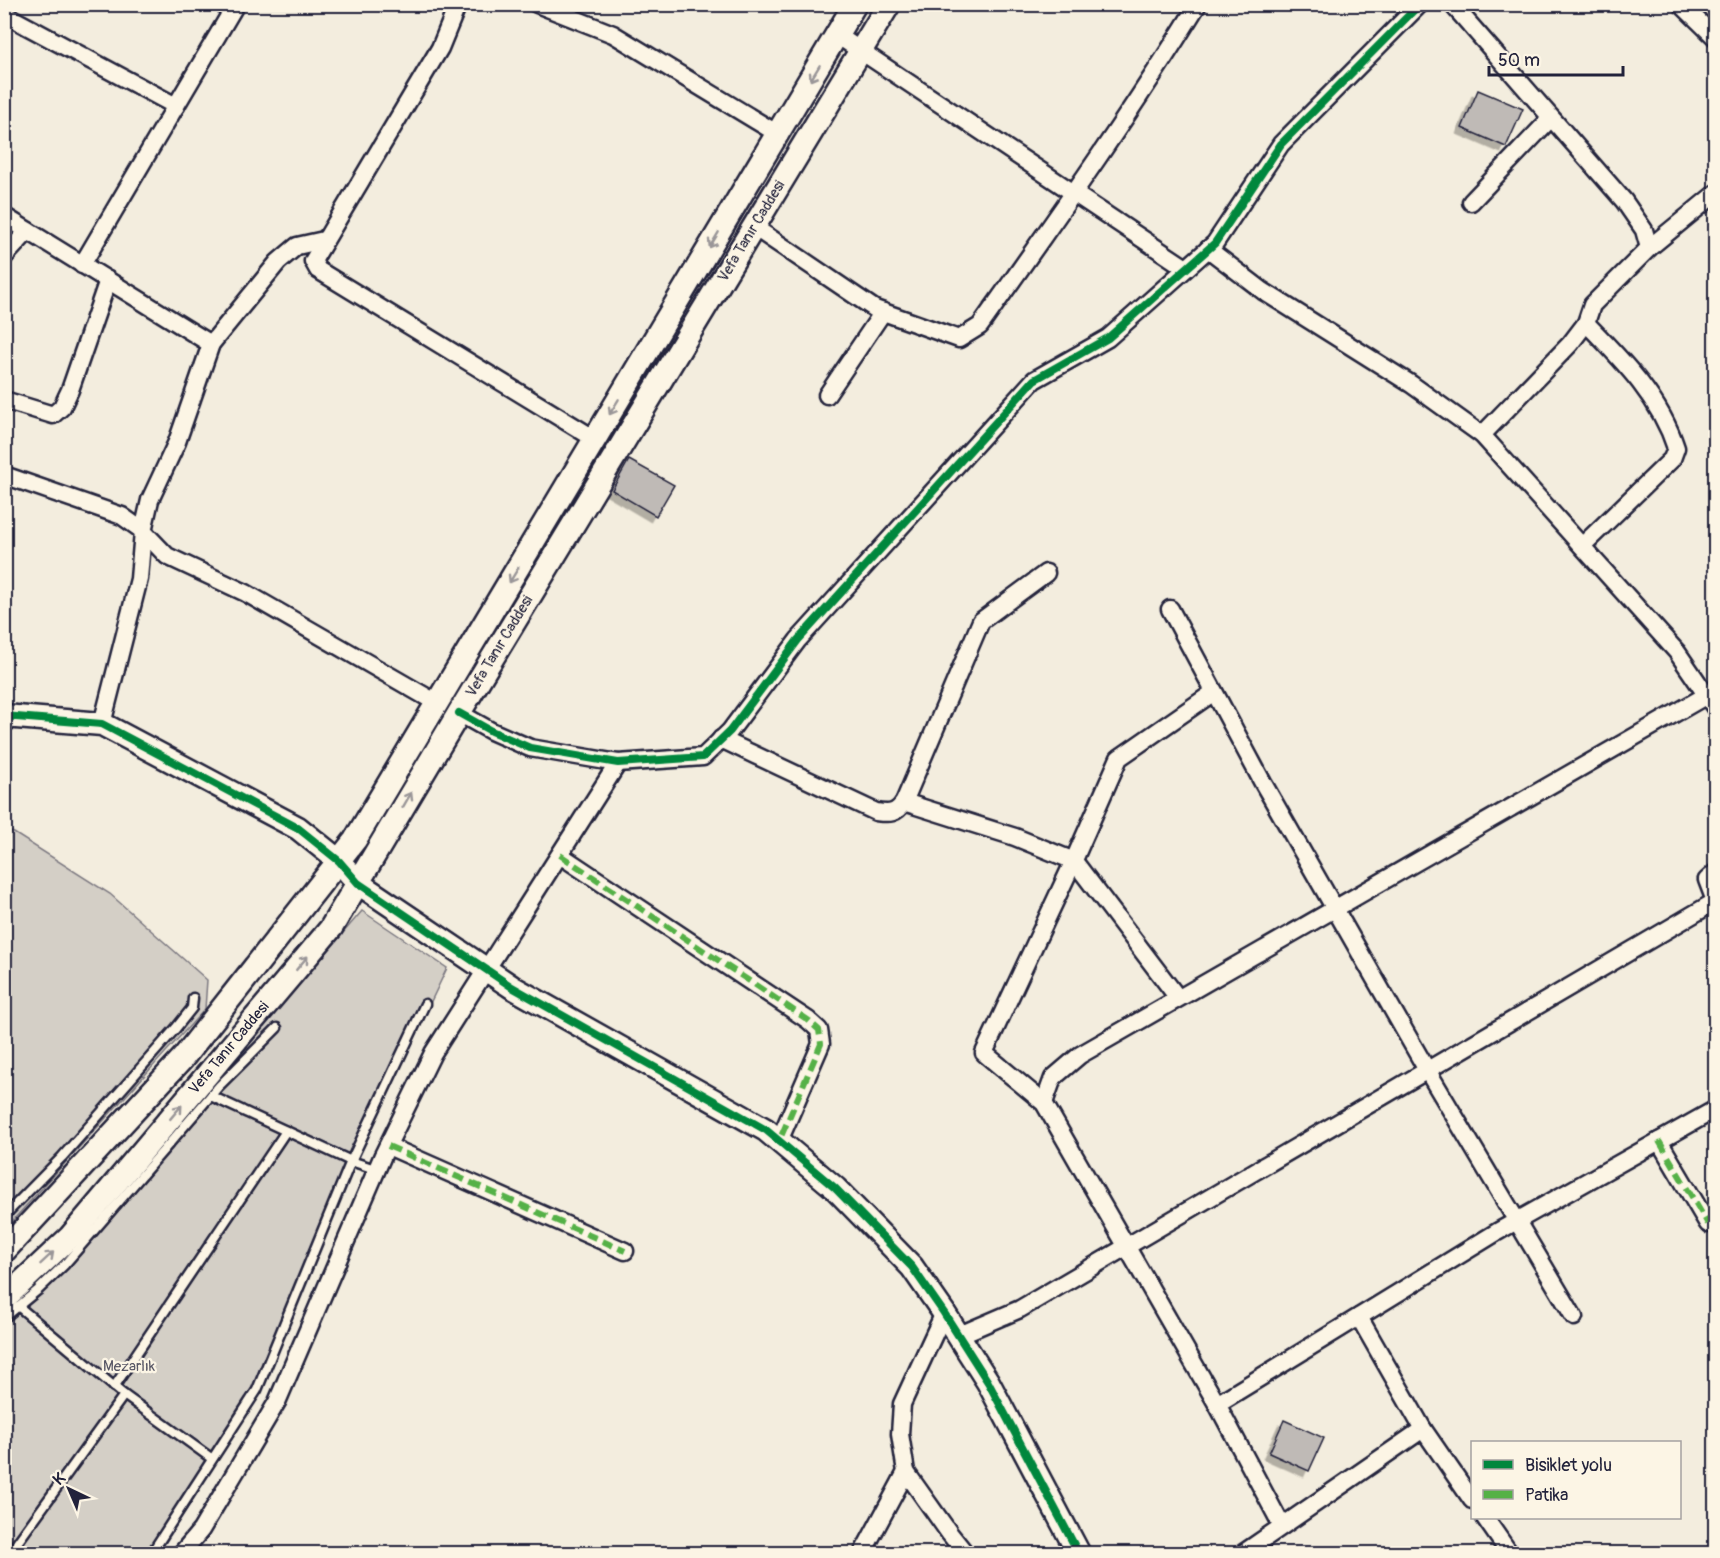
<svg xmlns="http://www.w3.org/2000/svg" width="1720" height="1558" viewBox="0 0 1720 1558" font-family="Pangolin,sans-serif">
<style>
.green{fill:#d4cfc6;stroke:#7b7880;stroke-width:1.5}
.building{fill:#bfbab6;stroke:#22223b;stroke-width:1.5;filter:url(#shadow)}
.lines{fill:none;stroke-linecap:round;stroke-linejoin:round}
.lane-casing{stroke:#22223b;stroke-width:13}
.street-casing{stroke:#22223b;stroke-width:21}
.secondary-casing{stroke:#22223b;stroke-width:27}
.lane{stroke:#fcf5e5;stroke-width:8}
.street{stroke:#fcf5e5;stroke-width:16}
.secondary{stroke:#fcf5e5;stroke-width:22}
.quiet{stroke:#55b146;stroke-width:6;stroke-dasharray:12 6;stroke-linecap:butt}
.cycleway-casing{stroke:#fcf5e5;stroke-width:11}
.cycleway{stroke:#00873e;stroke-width:8}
.oneway{stroke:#9a9698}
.labels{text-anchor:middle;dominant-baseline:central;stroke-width:4.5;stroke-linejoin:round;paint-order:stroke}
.street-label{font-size:15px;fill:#22223b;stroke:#fcf5e5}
.park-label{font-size:15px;fill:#575665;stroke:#fcf5e5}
</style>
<defs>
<filter id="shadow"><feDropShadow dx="-5.5" dy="5.5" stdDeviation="0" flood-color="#0004"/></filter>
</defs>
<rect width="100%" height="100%" fill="#f3edde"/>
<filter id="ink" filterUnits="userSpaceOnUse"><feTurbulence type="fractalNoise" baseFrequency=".0167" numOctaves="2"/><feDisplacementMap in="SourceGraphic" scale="12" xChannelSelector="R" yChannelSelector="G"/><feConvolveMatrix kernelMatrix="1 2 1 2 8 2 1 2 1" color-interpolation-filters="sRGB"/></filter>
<g filter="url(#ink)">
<!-- green -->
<g class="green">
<polygon points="5,830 14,833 110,894 207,980 205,1009 5,1229"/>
<polygon points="362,911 447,968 365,1139 263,1388 159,1553 5,1554 5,1307 51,1270"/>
</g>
<!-- building -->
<g class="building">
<polygon points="1478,90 1523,109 1506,147 1462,128"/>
<polygon points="629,460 674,485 656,516 612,490"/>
<polygon points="1284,1420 1324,1438 1309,1471 1269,1453"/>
</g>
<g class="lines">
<defs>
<g id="lane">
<polyline points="211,1096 351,1161 378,1170"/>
<polyline points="4,1216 62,1157 176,1028 192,1008 193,998"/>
<polyline points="18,1306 124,1395 211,1458"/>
<polyline points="4,1318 38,1290 65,1264 219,1086 277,1028"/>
<polyline points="114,1387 286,1131"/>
<polyline points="9,1554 124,1395"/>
<polyline points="151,1554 257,1390 351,1161 425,1004"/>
</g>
<g id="street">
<polyline points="458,4 440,48 313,261 318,270 595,439"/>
<polyline points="537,4 613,34 778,134"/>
<polyline points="1452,4 1624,201 1644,230 1649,248 1592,305 1586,323 1570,344 1482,435"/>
<polyline points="1681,4 1716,38"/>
<polyline points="4,14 176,106"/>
<polyline points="837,35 1186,268"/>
<polyline points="1471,202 1551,118"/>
<polyline points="4,216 211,344"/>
<path d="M754,227L875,309L959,339L980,326C1055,220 1130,115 1198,4"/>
<polyline points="1649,248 1716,193"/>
<polyline points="1208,249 1263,291 1411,384 1482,435 1677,652 1716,709"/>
<polyline points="4,257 28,231"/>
<polyline points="82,265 236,4"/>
<polyline points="827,395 883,312"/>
<polyline points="4,400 53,415 62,407 70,390 108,280"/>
<polyline points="4,475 122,516 143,531 167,556 246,593 437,703"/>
<path d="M1582,546L1672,459L1676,448C1660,398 1622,360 1586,323"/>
<polyline points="1170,609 1263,783 1427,1070 1574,1317"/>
<polyline points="1214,692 1119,758 1070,869 984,1053 1044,1103 1217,1404 1282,1526"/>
<polyline points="459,713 491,731 530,748 618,763 703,757 730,731 798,640 1034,380 1108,338 1215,243 1281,144 1420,4"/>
<polyline points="102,724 139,579 143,531 150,500 177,442 211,344 278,262 297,246 324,240"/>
<path d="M721,739L876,812C890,814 896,814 904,802L981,621L1046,573"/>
<polyline points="904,802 1015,837 1074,861 1178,998"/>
<polyline points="560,855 808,1020 819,1030 821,1044 779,1141"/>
<polyline points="1715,901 1707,880 1716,872"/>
<polyline points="1044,1103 1053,1078 1080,1055 1707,695"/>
<polyline points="1659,1141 1708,1224"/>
<polyline points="388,1146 625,1251"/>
<polyline points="1359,1317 1423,1429 1472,1500"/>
<polyline points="957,1336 1020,1309 1716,901"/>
<polyline points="1217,1404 1497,1232 1716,1109"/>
<polyline points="906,1472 950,1534 966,1554"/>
<polyline points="1485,1518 1510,1554"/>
<polyline points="181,1554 201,1530 277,1402 383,1155 433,1053 618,763"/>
<polyline points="862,1554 906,1472 900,1434 902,1404 944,1313"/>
<polyline points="1242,1554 1423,1429"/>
</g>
<g id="secondary">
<polyline points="4,716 102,724 298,828 339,861 358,883 512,987 766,1130 835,1188 912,1267 944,1313 988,1382 1079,1554"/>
<polyline points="4,1251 183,1058 355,840 855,4"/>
<polyline points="4,1299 70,1237 331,928 459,713 889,4"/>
</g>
</defs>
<!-- lane casing -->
<use href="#lane" class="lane-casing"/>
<!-- street casing -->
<use href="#street" class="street-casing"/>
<!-- secondary casing -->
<use href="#secondary" class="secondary-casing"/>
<!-- lane -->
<use href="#lane" class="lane"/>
<!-- street -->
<use href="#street" class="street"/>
<!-- secondary -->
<use href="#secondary" class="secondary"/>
<!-- quiet -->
<g class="quiet">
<polyline points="560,855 808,1020 819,1030 821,1044 779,1141"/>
<polyline points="1659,1141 1708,1224"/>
<polyline points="388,1146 625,1251"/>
</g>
<defs>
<g id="cycleway">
<polyline points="459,713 491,731 530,748 618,763 703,757 730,731 798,640 1034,380 1108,338 1215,243 1281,144 1420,4"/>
<polyline points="4,716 102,724 298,828 339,861 358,883 512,987 766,1130 835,1188 912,1267 944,1313 988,1382 1079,1554"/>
</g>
</defs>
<!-- cycleway casing -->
<use href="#cycleway" class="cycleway-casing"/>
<!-- cycleway -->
<use href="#cycleway" class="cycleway"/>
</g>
<!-- one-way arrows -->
<defs><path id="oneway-shaft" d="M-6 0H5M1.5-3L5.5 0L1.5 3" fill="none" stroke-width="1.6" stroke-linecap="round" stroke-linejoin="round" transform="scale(1.5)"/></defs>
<g class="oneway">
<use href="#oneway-shaft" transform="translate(815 73) rotate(121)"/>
<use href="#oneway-shaft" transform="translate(714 240) rotate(121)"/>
<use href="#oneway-shaft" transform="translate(614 407) rotate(121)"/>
<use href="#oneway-shaft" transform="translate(514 575) rotate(121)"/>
<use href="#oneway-shaft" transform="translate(407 800) rotate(-60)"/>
<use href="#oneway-shaft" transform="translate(302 963) rotate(-50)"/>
<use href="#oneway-shaft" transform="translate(176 1112) rotate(-50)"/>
<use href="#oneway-shaft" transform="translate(47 1258) rotate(-43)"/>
</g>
</g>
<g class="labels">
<!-- street labels -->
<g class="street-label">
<text transform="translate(751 231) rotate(-59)">Vefa Tanır Caddesi</text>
<text transform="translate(499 646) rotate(-59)">Vefa Tanır Caddesi</text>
<text transform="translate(229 1048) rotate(-50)">Vefa Tanır Caddesi</text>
</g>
<!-- park labels -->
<g class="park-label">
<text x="129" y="1366">Mezarlık</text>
</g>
</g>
<!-- margin -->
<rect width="1720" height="1558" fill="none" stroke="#fcf5e5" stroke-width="24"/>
<rect x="12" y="12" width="1696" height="1534" fill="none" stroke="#22223b" stroke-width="2" filter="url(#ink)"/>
<!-- legend -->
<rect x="1471" y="1441" width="210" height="78" fill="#fcf5e5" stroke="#a5a1a1" stroke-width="1.5"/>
<rect x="1483" y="1460" width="30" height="9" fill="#00873e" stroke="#a5a1a1" stroke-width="1.5"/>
<text x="1525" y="1471" font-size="18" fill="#22223b">Bisiklet yolu</text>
<rect x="1483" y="1490" width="30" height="9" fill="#55b146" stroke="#a5a1a1" stroke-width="1.5"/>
<text x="1525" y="1501" font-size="18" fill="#22223b">Patika</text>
<!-- north arrow -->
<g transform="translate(69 1489) rotate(316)" stroke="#fcf5e5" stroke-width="4.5" paint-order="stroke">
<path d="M0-4.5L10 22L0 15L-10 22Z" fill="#22223b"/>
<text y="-9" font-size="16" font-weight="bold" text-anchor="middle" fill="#22223b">K</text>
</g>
<!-- scale -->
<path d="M1489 66v9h134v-9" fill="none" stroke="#22223b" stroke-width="3"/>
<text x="1498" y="66" font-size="18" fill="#22223b" stroke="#fcf5e5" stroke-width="4.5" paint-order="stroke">50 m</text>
</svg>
